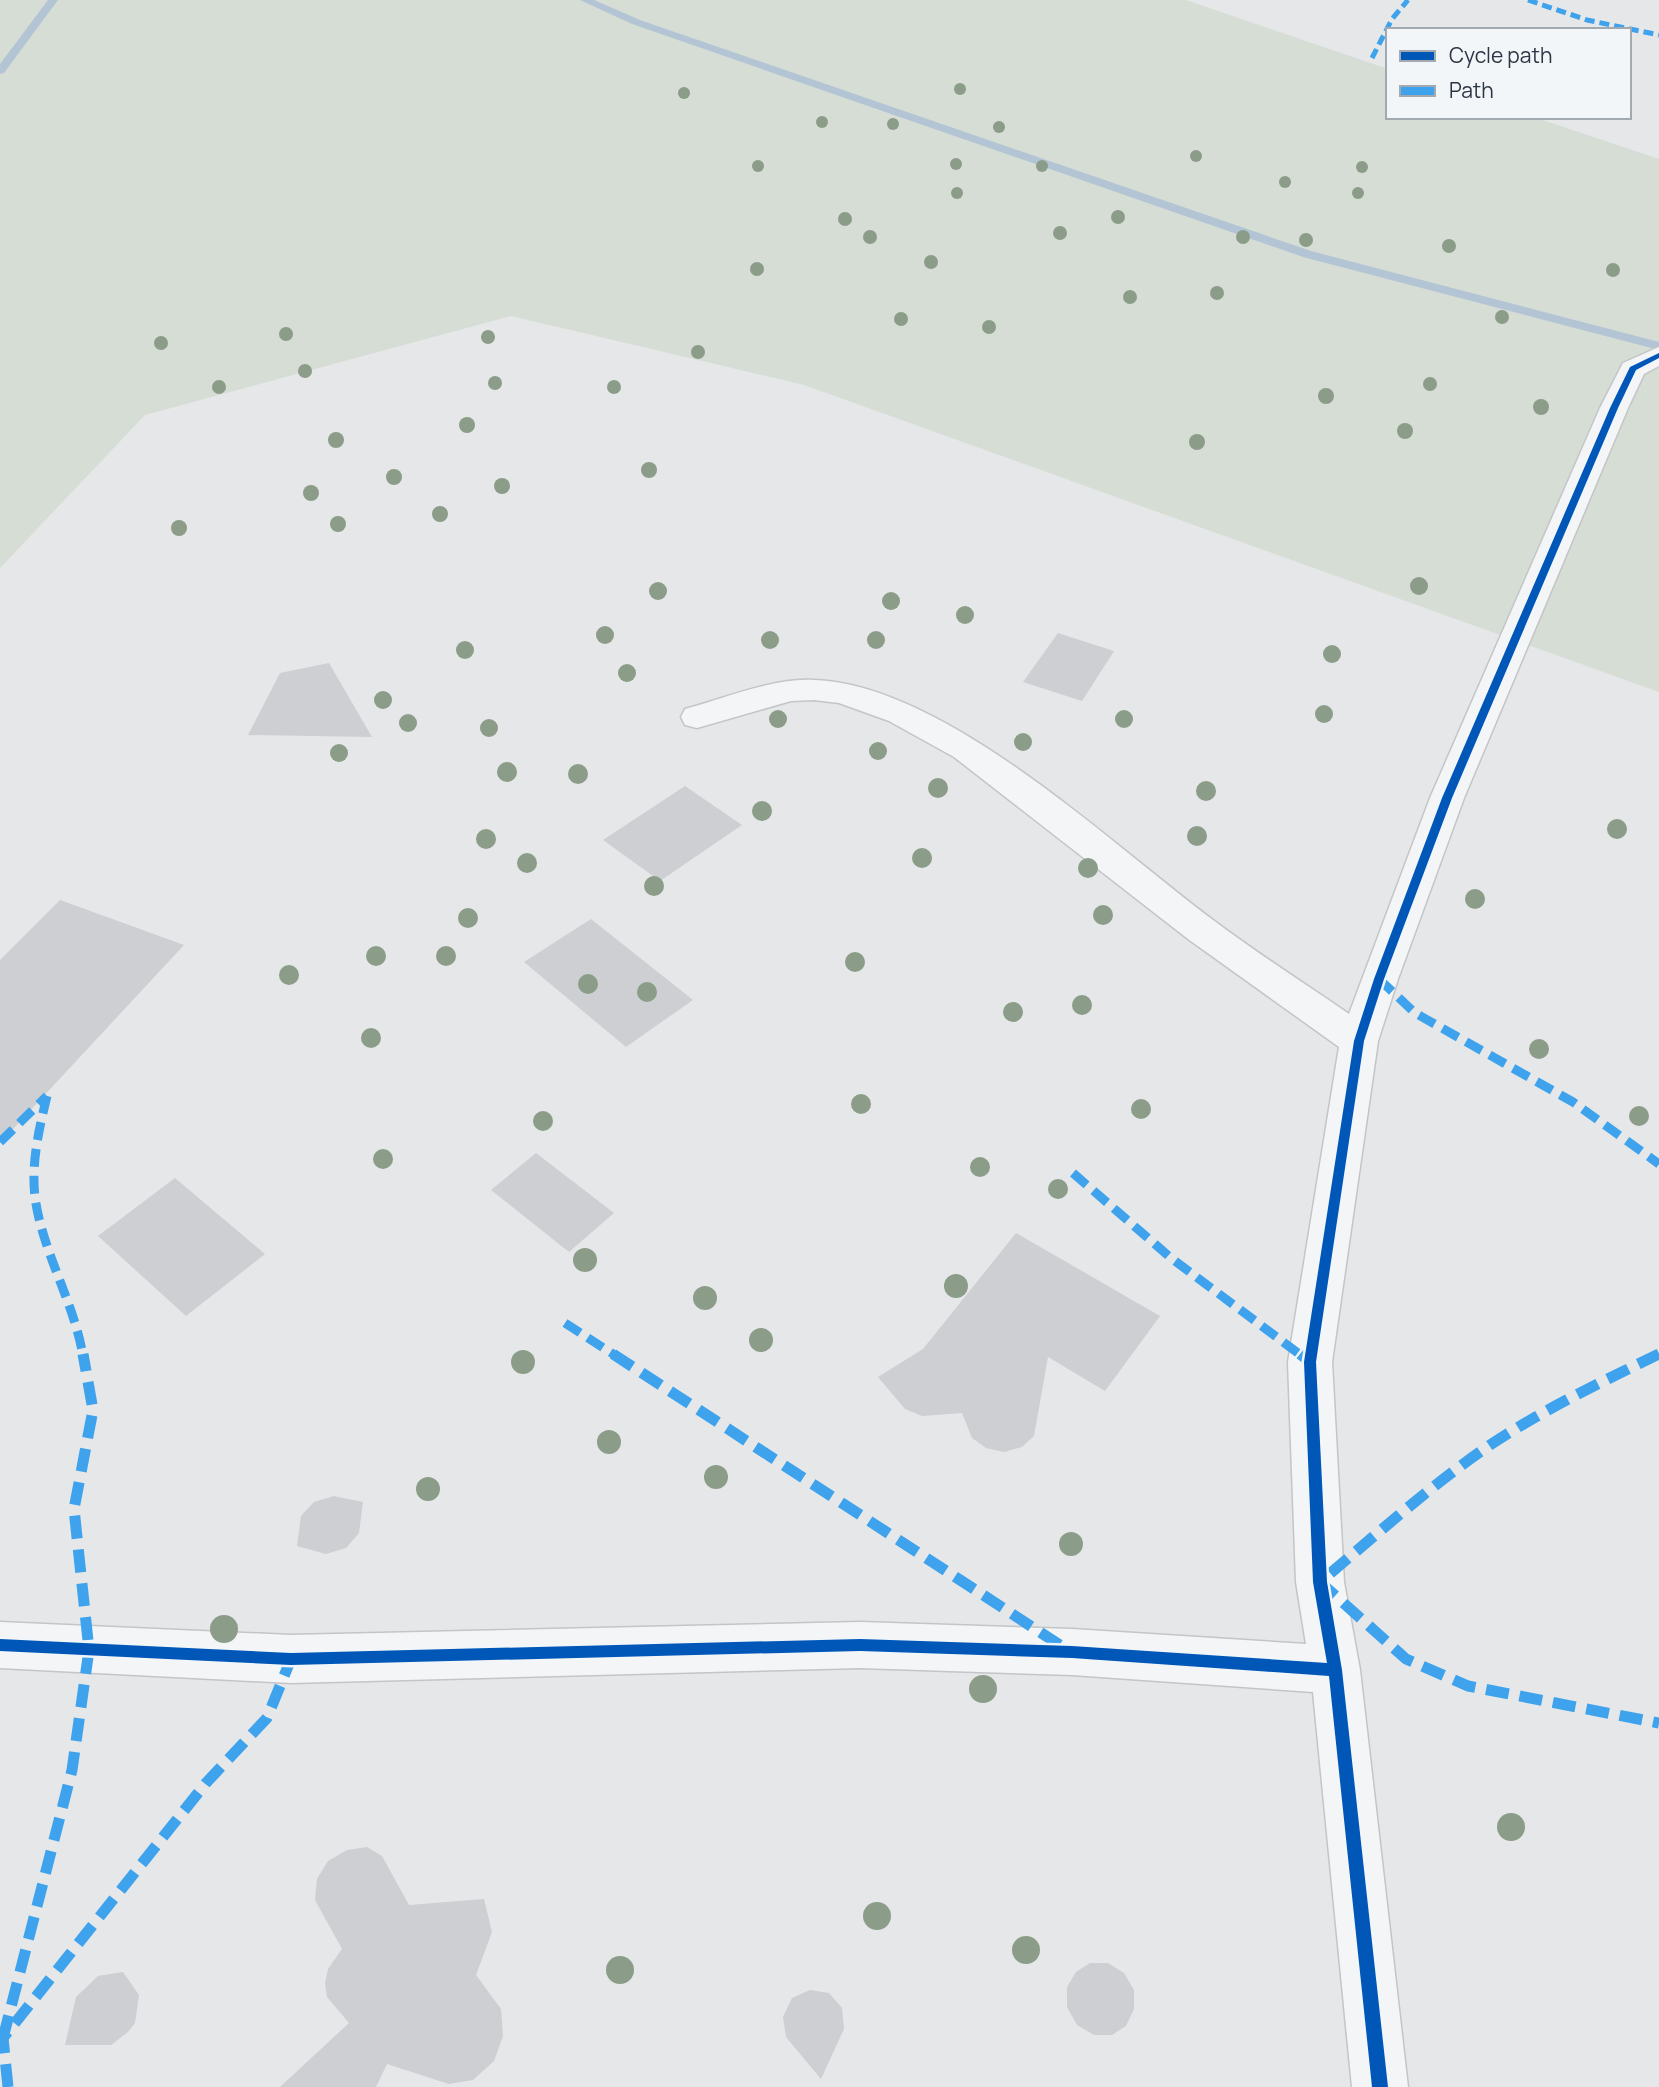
<svg xmlns="http://www.w3.org/2000/svg" width="1659" height="2087" viewBox="0 0 1659 2087" font-family="Manrope,sans-serif">
<style>
.green{fill:#d6ddd5}
.lines{fill:none;stroke-linecap:round;stroke-linejoin:round}
.stream{fill:#b3c5d4;fill-rule:evenodd}
.building{fill:#cdcfd2}
.minor-casing{stroke:#c3c5c7;stroke-width:3}
.minor{fill:#f4f5f6;fill-rule:evenodd}
.quiet-far2{stroke:#3ea3ec;stroke-width:5;stroke-dasharray:10 5;stroke-linecap:butt}
.quiet-far1{stroke:#3ea3ec;stroke-width:9;stroke-dasharray:18 9;stroke-linecap:butt}
.quiet{stroke:#3ea3ec;stroke-width:11;stroke-dasharray:23 11;stroke-linecap:butt}
.cycleway-casing{stroke:#f3f6f8;stroke-width:5}
.cycleway{fill:#0057b8;fill-rule:evenodd}
.tree{fill:#8b9d88}
</style>
<rect width="100%" height="100%" fill="#e5e7e9"/>
<!-- green -->
<polygon class="green" points="0,0 1186,0 1388,69 1388,117 1534,117 1659,159 1659,692 804,385 511,316 145,415 0,568"/>
<g class="lines">
<!-- stream -->
<g class="stream">
<polygon points="48,0 58,0 4,73 0,74 0,64"/>
<polygon points="580,0 594,0 640,20 1311,251 1659,342 1659,350 1303,257 632,24"/>
</g>
</g>
<!-- building -->
<g class="building">
<polygon points="1058,633 1114,651 1082,701 1023,682"/>
<polygon points="329,663 372,737 248,735 280,673"/>
<polygon points="685,786 742,825 660,881 603,840"/>
<polygon points="60,900 184,945 0,1143 0,960"/>
<polygon points="591,919 693,1000 626,1047 524,962"/>
<polygon points="536,1153 614,1213 569,1252 491,1190"/>
<polygon points="175,1178 265,1254 186,1316 98,1236"/>
<polygon points="1016,1233 1160,1316 1105,1391 1048,1357 1034,1436 1022,1447 1004,1452 986,1448 972,1438 962,1413 922,1416 905,1409 878,1377 923,1349"/>
<polygon points="334,1496 363,1502 359,1533 346,1548 326,1554 297,1546 301,1516 314,1502"/>
<polygon points="367,1847 382,1856 409,1905 484,1899 492,1932 476,1975 501,2009 503,2036 494,2061 473,2080 449,2084 387,2064 376,2087 280,2087 349,2023 327,1997 325,1983 328,1969 342,1949 315,1900 317,1879 328,1861 347,1850"/>
<polygon points="1090,1963 1108,1963 1124,1973 1134,1990 1134,2009 1126,2026 1112,2035 1094,2035 1077,2025 1067,2007 1067,1987 1076,1972"/>
<polygon points="123,1972 139,1995 135,2023 128,2032 111,2045 65,2045 76,1997 98,1976"/>
<polygon points="810,1990 829,1993 842,2008 844,2029 821,2079 786,2037 783,2017 792,1998"/>
</g>
<g class="lines">
<defs>
<path id="minor" d="M1659,347V366L1644,374L1628,408L1464,798L1398,979L1378,1041L1332,1362L1344,1582L1360,1670L1408,2087H1352L1313,1692L1072,1675L860,1668L291,1683L0,1668V1622L291,1635L860,1622L1072,1629L1306,1644L1296,1582L1288,1362L1339,1047L1188,939L954,757L889,721L839,703L814,700L791,701L697,728L685,725L681,717L685,709C726,698 772,678 814,680C944,684 1111,844 1213,920C1257,953 1304,983 1349,1014L1430,798L1600,408L1623,363Z"/>
</defs>
<!-- minor casing -->
<use href="#minor" class="minor-casing"/>
<!-- minor -->
<use href="#minor" class="minor"/>
<!-- quiet-far2 -->
<g class="quiet-far2">
<polyline points="1528,0 1587,20 1659,35"/>
<polyline points="1372,58 1392,19 1408,0"/>
</g>
<!-- quiet-far1 -->
<g class="quiet-far1">
<polyline points="1379,979 1415,1013 1573,1102 1659,1164"/>
<path d="M47,1096C39,1129 31,1163 35,1197C42,1251 74,1302 83,1356"/>
<polyline points="0,1142 47,1096"/>
<polyline points="1073,1173 1171,1258 1302,1356"/>
<polyline points="565,1323 616,1356"/>
<polyline points="1655,1356 1659,1354"/>
</g>
<!-- quiet -->
<g class="quiet">
<polyline points="613,1354 1066,1649"/>
<polyline points="1300,1354 1310,1362"/>
<path d="M1659,1354C1601,1382 1543,1410 1490,1445C1430,1486 1376,1535 1320,1582L1406,1659L1468,1686L1659,1723"/>
<polyline points="3,2038 72,1770 89,1650 74,1509 93,1410 83,1354"/>
<polyline points="8,2087 3,2038 206,1783 267,1718 291,1659"/>
</g>
<defs>
<polygon id="cycleway" points="1659,353 1659,358 1636,370 1618,408 1452,798 1384,979 1364,1041 1316,1362 1327,1582 1342,1670 1388,2087 1372,2087 1329,1676 1072,1658 860,1651 291,1665 0,1651 0,1639 291,1653 860,1639 1072,1646 1327,1663 1313,1582 1304,1362 1354,1041 1374,979 1442,798 1610,408 1630,367"/>
</defs>
<!-- cycleway casing -->
<use href="#cycleway" class="cycleway-casing"/>
<!-- cycleway -->
<use href="#cycleway" class="cycleway"/>
</g>
<!-- trees -->
<g class="tree">
<circle cx="960" cy="89" r="6"/>
<circle cx="684" cy="93" r="6"/>
<circle cx="822" cy="122" r="6"/>
<circle cx="893" cy="124" r="6"/>
<circle cx="999" cy="127" r="6"/>
<circle cx="1196" cy="156" r="6"/>
<circle cx="956" cy="164" r="6"/>
<circle cx="758" cy="166" r="6"/>
<circle cx="1042" cy="166" r="6"/>
<circle cx="1362" cy="167" r="6"/>
<circle cx="1285" cy="182" r="6"/>
<circle cx="957" cy="193" r="6"/>
<circle cx="1358" cy="193" r="6"/>
<circle cx="1118" cy="217" r="7"/>
<circle cx="845" cy="219" r="7"/>
<circle cx="1060" cy="233" r="7"/>
<circle cx="870" cy="237" r="7"/>
<circle cx="1243" cy="237" r="7"/>
<circle cx="1306" cy="240" r="7"/>
<circle cx="1449" cy="246" r="7"/>
<circle cx="931" cy="262" r="7"/>
<circle cx="757" cy="269" r="7"/>
<circle cx="1613" cy="270" r="7"/>
<circle cx="1217" cy="293" r="7"/>
<circle cx="1130" cy="297" r="7"/>
<circle cx="1502" cy="317" r="7"/>
<circle cx="901" cy="319" r="7"/>
<circle cx="989" cy="327" r="7"/>
<circle cx="286" cy="334" r="7"/>
<circle cx="488" cy="337" r="7"/>
<circle cx="161" cy="343" r="7"/>
<circle cx="698" cy="352" r="7"/>
<circle cx="305" cy="371" r="7"/>
<circle cx="495" cy="383" r="7"/>
<circle cx="1430" cy="384" r="7"/>
<circle cx="219" cy="387" r="7"/>
<circle cx="614" cy="387" r="7"/>
<circle cx="1326" cy="396" r="8"/>
<circle cx="1541" cy="407" r="8"/>
<circle cx="467" cy="425" r="8"/>
<circle cx="1405" cy="431" r="8"/>
<circle cx="336" cy="440" r="8"/>
<circle cx="1197" cy="442" r="8"/>
<circle cx="649" cy="470" r="8"/>
<circle cx="394" cy="477" r="8"/>
<circle cx="502" cy="486" r="8"/>
<circle cx="311" cy="493" r="8"/>
<circle cx="440" cy="514" r="8"/>
<circle cx="338" cy="524" r="8"/>
<circle cx="179" cy="528" r="8"/>
<circle cx="1419" cy="586" r="9"/>
<circle cx="658" cy="591" r="9"/>
<circle cx="891" cy="601" r="9"/>
<circle cx="965" cy="615" r="9"/>
<circle cx="605" cy="635" r="9"/>
<circle cx="770" cy="640" r="9"/>
<circle cx="876" cy="640" r="9"/>
<circle cx="465" cy="650" r="9"/>
<circle cx="1332" cy="654" r="9"/>
<circle cx="627" cy="673" r="9"/>
<circle cx="383" cy="700" r="9"/>
<circle cx="1324" cy="714" r="9"/>
<circle cx="778" cy="719" r="9"/>
<circle cx="1124" cy="719" r="9"/>
<circle cx="408" cy="723" r="9"/>
<circle cx="489" cy="728" r="9"/>
<circle cx="1023" cy="742" r="9"/>
<circle cx="878" cy="751" r="9"/>
<circle cx="339" cy="753" r="9"/>
<circle cx="507" cy="772" r="10"/>
<circle cx="578" cy="774" r="10"/>
<circle cx="938" cy="788" r="10"/>
<circle cx="1206" cy="791" r="10"/>
<circle cx="762" cy="811" r="10"/>
<circle cx="1617" cy="829" r="10"/>
<circle cx="1197" cy="836" r="10"/>
<circle cx="486" cy="839" r="10"/>
<circle cx="922" cy="858" r="10"/>
<circle cx="527" cy="863" r="10"/>
<circle cx="1088" cy="868" r="10"/>
<circle cx="654" cy="886" r="10"/>
<circle cx="1475" cy="899" r="10"/>
<circle cx="1103" cy="915" r="10"/>
<circle cx="468" cy="918" r="10"/>
<circle cx="376" cy="956" r="10"/>
<circle cx="446" cy="956" r="10"/>
<circle cx="855" cy="962" r="10"/>
<circle cx="289" cy="975" r="10"/>
<circle cx="588" cy="984" r="10"/>
<circle cx="647" cy="992" r="10"/>
<circle cx="1082" cy="1005" r="10"/>
<circle cx="1013" cy="1012" r="10"/>
<circle cx="371" cy="1038" r="10"/>
<circle cx="1539" cy="1049" r="10"/>
<circle cx="861" cy="1104" r="10"/>
<circle cx="1141" cy="1109" r="10"/>
<circle cx="1639" cy="1116" r="10"/>
<circle cx="543" cy="1121" r="10"/>
<circle cx="383" cy="1159" r="10"/>
<circle cx="980" cy="1167" r="10"/>
<circle cx="1058" cy="1189" r="10"/>
<circle cx="585" cy="1260" r="12"/>
<circle cx="956" cy="1286" r="12"/>
<circle cx="705" cy="1298" r="12"/>
<circle cx="761" cy="1340" r="12"/>
<circle cx="523" cy="1362" r="12"/>
<circle cx="609" cy="1442" r="12"/>
<circle cx="716" cy="1477" r="12"/>
<circle cx="428" cy="1489" r="12"/>
<circle cx="1071" cy="1544" r="12"/>
<circle cx="224" cy="1629" r="14"/>
<circle cx="983" cy="1689" r="14"/>
<circle cx="1511" cy="1827" r="14"/>
<circle cx="877" cy="1916" r="14"/>
<circle cx="1026" cy="1950" r="14"/>
<circle cx="620" cy="1970" r="14"/>
</g>
<!-- legend -->
<rect x="1386" y="28" width="245" height="91" fill="#f3f6f8" stroke="#a3a9b0" stroke-width="2"/>
<rect x="1400" y="51" width="35" height="10" fill="#0057b8" stroke="#a3a9b0" stroke-width="2"/>
<text x="1449" y="63" font-size="21" fill="#2b3544">Cycle path</text>
<rect x="1400" y="86" width="35" height="10" fill="#3ea3ec" stroke="#a3a9b0" stroke-width="2"/>
<text x="1449" y="98" font-size="21" fill="#2b3544">Path</text>
</svg>
